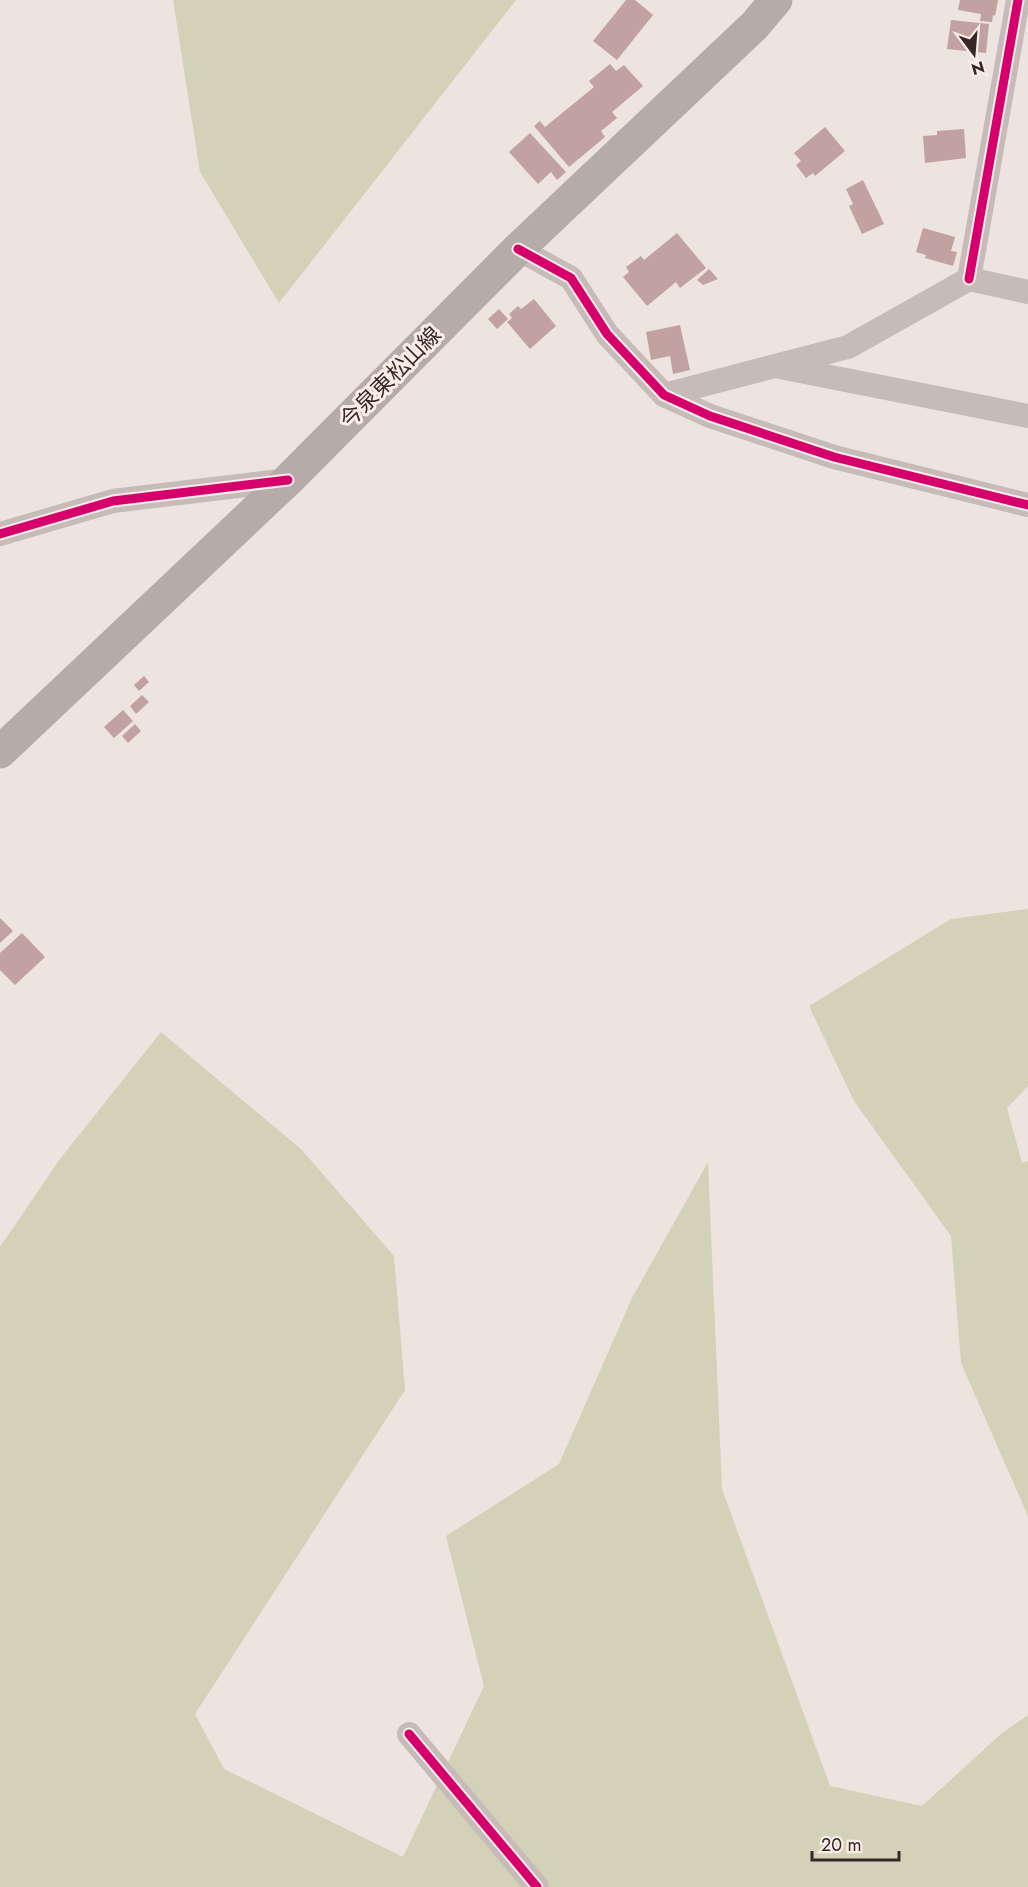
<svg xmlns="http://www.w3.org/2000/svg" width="1028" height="1887" viewBox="0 0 1028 1887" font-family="Jost,'Noto Sans JP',sans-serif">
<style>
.green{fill:#d3d1b8}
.building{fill:#c2a2a0}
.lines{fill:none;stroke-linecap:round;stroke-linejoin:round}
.street{stroke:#c6bbb8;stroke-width:24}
.secondary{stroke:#b6aba9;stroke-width:33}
.cycleway-casing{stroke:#faece6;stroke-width:13}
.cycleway{stroke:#d6006c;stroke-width:9}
.labels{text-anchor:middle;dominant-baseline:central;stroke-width:6;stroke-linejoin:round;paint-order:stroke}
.street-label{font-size:22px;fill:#362826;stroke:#faece6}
</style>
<rect width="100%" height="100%" fill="#ede3df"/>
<!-- green -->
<g class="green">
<polygon points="173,0 516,0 279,303 200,172"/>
<polygon points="1028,909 1028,1086 1007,1108 1022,1163 1028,1161 1028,1516 961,1363 951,1236 854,1101 809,1006 951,919"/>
<polygon points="161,1032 301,1149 394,1256 405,1390 195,1714 224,1769 403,1857 484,1686 446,1536 559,1464 632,1298 708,1162 722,1489 830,1786 922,1806 1001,1734 1028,1715 1028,1887 0,1887 0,1247 60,1159"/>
</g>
<!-- building -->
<g class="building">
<polygon points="626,0 635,0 653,15 617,60 593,41"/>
<polygon points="960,0 998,0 995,16 993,15 992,22 980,21 981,14 958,10"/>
<polygon points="951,20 989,24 986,53 947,49"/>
<polygon points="610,64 616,71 624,65 643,86 612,112 617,118 601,131 605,137 569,167 534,126 540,121 545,127 594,87 589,81"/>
<polygon points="825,127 845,151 815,176 813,173 806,178 796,165 801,161 794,153"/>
<polygon points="964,129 966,158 925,163 923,136 937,135 937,131"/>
<polygon points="530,133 566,172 557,180 551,172 538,184 509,152"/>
<polygon points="863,180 884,224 862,234 849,206 853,204 846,189"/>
<polygon points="923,228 955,237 951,251 957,252 953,266 925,258 926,255 916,252"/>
<polygon points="677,233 706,268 680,288 676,282 647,306 623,277 629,272 626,267 641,256 644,260"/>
<polygon points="709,269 718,279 703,285 697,280"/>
<polygon points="534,299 556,326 530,349 507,322 512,318 509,314 518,306 521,309"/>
<polygon points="499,309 508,319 497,329 488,319"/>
<polygon points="680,325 690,370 673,374 670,356 651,360 646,332"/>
<polygon points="144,676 149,682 139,691 134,685"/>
<polygon points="142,695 149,702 136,714 130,706"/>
<polygon points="123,710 133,721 114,738 104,727"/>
<polygon points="135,724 141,731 128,743 122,736"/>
<polygon points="0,918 13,931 0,943"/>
<polygon points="22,933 45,957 15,985 0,970 0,953"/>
</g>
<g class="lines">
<!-- street -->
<g class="street">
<polyline points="518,249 571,278 607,334 664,395 710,416 834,457 1028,505"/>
<polyline points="969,279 1018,0"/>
<polyline points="780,367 1028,416"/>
<polyline points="664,395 848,347 969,279 1028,292"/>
<polyline points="0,534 113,501 288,480"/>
<polyline points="409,1734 537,1887"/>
</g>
<!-- secondary -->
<polyline class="secondary" points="0,752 288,480 518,249 755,25 776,0"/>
<defs>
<g id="cycleway">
<polyline points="518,249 571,278 607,334 664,395 710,416 834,457 1028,505"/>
<polyline points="969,279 1018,0"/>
<polyline points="0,534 113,501 288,480"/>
<polyline points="409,1734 537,1887"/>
</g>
</defs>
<!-- cycleway casing -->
<use href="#cycleway" class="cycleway-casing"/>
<!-- cycleway -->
<use href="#cycleway" class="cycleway"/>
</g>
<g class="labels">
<!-- street labels -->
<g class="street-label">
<text transform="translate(390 377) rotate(-45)">今泉東松山線</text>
</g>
</g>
<!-- north arrow -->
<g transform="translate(974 54) rotate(164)" stroke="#faece6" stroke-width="4.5" paint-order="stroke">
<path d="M0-4.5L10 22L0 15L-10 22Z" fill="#362826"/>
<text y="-9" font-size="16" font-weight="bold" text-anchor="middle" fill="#362826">N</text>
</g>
<!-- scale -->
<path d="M812 1851v9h87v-9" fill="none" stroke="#362826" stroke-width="3"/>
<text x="821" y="1851" font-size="18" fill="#362826" stroke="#faece6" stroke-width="4.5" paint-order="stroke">20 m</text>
</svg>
